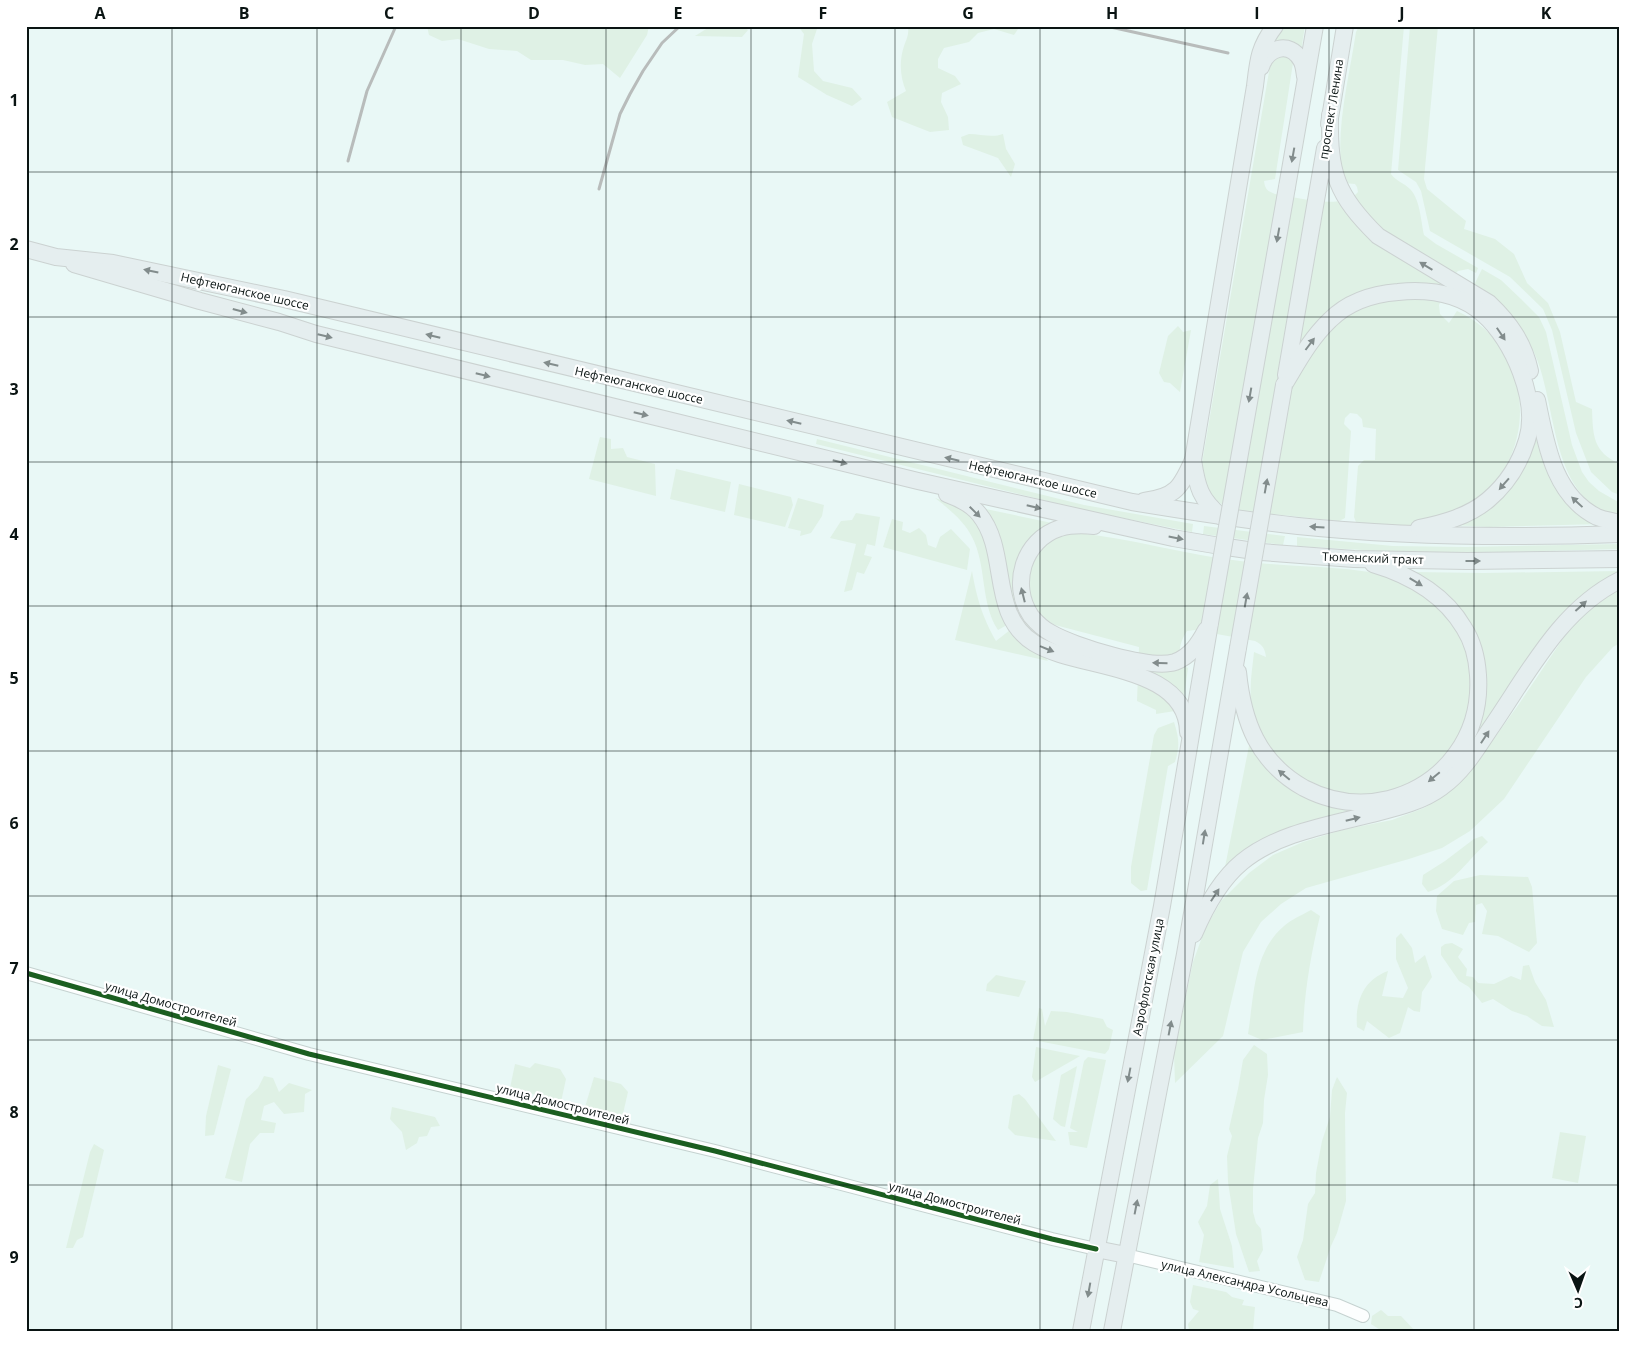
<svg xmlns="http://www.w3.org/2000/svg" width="1646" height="1357" viewBox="0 0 1646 1357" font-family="'Open Sans',sans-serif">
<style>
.green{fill:#dff1e5}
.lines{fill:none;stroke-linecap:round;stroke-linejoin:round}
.minor-casing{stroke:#c5d2d0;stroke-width:14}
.major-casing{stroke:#cbd2d1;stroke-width:18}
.minor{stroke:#fcfefe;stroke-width:12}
.major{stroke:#e5eeef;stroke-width:16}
.rail{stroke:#b8bcbb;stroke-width:3}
.major-bridge-casing{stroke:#cbd2d1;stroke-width:18;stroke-linecap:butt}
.major-bridge{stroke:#e5eeef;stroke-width:16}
.cycleway-casing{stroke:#fff;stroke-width:8}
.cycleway{stroke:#1b5e20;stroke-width:5}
.oneway{fill:#828c8c}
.grid{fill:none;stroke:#0a1413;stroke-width:1;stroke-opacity:0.55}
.labels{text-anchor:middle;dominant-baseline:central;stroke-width:4.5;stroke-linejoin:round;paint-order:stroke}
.street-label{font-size:12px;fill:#0a1413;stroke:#fff}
.neatline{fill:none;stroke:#0a1413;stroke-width:2}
.grid-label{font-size:16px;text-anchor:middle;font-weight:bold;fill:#0a1413}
</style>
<rect width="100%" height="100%" fill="#e9f8f6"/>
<!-- green -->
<g class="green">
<polygon points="427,26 649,26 647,35 620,78 603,64 585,65 563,60 531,60 517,51 489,49 458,39 442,41 429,35"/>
<polygon points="711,26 742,26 748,30 742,37 695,36"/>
<polygon points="798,26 818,26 812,44 814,71 823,81 852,88 862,99 852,106 827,95 798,77 804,34"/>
<path d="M908,26H1020L1014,35L994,29L978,33L969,42L944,48L938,59V68L955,76L961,84L942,93L941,102L948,117L949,130L930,132L892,117L887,102L906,91C900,77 899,61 904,46C907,38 909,35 908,26Z"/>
<polygon points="1283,26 1305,26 1301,51 1266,47"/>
<path d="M1359,26H1404L1391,174C1396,181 1404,183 1410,189C1420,199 1421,221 1424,235L1436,244L1478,268L1476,273L1468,269L1458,271L1453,276L1439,305L1440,314L1449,323L1457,311C1535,346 1542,458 1470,504C1464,508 1456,510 1449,513C1439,516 1430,521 1420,523C1400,529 1376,525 1356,522L1354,517L1358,466L1364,460H1375L1376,429L1363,427L1362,419L1357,414L1350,413L1345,418L1344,424L1351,431L1345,518L1339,521L1235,510C1211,502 1202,488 1202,463L1271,60L1276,56L1290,57L1293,63L1275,179L1264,181C1265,189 1267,191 1275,194C1296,197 1343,211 1358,192L1357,187L1355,184L1344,183C1333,137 1349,79 1356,32Z"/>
<path d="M1410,26H1438L1424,179L1427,189L1466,221L1464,229L1495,239L1514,254L1527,283L1548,303L1560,332L1576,402L1592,409C1593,436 1593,452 1620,464V495L1612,492L1591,472L1576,433L1552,330L1543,309L1510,277L1430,231L1421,191L1416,182L1398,170Z"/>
<path d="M969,134C981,134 992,138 1003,134L1006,149L1015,164L1011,177L998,158L963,145L961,137Z"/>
<path d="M1482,269L1501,280L1521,299L1539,317L1546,332L1572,445L1582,472L1589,482L1599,491L1620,503V518C1547,499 1559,404 1533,350C1520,323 1495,305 1474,285Z"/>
<polygon points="1178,326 1183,332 1191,330 1180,392 1170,383 1164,382 1159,373 1168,336"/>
<polygon points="1534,421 1547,456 1602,524 1489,527 1453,525 1480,512"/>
<polygon points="600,437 611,439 611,449 623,448 627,457 655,464 656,496 589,479"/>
<polygon points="817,439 1084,505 1193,524 1192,532 1084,510 816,444"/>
<polygon points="676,469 731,482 725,512 670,499"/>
<polygon points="739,484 791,497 793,505 785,527 734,515"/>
<polygon points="798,498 824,505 822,516 811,533 800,536 801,531 788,528"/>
<path d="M935,498C945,501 955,504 964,510C996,530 989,593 1007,625L998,630C980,603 987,565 972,537C964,521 949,509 935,498Z"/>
<polygon points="981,508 1052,523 1041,532 1016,600 1078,650 1038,637 1020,622"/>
<polygon points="856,513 880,517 875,546 867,544 864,555 872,557 864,574 857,572 852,590 844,592 856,544 830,538 841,521 852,520"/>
<polygon points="892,519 903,522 902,530 910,533 919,528 926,535 928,545 936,548 940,537 951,529 970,549 967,570 883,547"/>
<polygon points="1204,526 1285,536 1283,545 1203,534"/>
<path d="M1077,533C1132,538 1185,555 1240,561C1266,564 1293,566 1320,567C1345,569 1371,570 1395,579C1430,593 1468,629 1470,669C1470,680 1474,701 1470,711C1463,733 1445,764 1425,777C1420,780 1412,782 1406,785C1341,814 1272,780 1253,711C1248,692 1252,672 1254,652L1266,657C1265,649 1263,645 1255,641L1195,630L1187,631C1180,642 1178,651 1181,664L1188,668L1184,696L1175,711L1156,714V710L1137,701L1139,647L1055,625C1048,621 1042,617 1037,610C1020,589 1028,554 1051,541C1059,536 1068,534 1077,533Z"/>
<polygon points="1297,537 1393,546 1466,547 1620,544 1620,549 1468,553 1395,552 1297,546"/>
<path d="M972,571C977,599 982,616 996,641L1010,630L1027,645L1043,654L1048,661L955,640Z"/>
<polygon points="1620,571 1620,575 1597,587 1461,757 1481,661 1412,572 1483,573"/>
<polygon points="1620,590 1620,643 1613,647 1586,677 1504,799 1470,831 1442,848 1409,859 1306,888 1281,904 1261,922 1243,952 1223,1036 1175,1083 1174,1054 1193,962 1205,929 1221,901 1249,873 1273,855 1303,842 1342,830 1392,820 1424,808 1450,791 1472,769 1519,704 1564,637 1584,614 1611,594"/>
<path d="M1174,722C1179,738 1180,746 1175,762L1168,766L1147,890L1141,891L1131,883V867L1154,735L1158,728Z"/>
<polygon points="1250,741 1272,772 1374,808 1224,872"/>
<path d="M1482,836L1488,842C1468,859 1454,884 1428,892L1422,884L1423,875L1445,861L1474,839Z"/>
<polygon points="1480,875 1528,877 1532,887 1537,943 1529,952 1498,936 1482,934 1487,911 1482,903 1476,905 1475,922 1469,923 1463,935 1442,929 1436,911 1437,896 1454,881"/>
<path d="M1311,910L1320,916C1311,954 1304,993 1303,1032L1262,1040L1248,1034C1254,997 1253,952 1284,926C1292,919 1302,915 1311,910Z"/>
<path d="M1401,933L1412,948L1415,963L1425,955L1432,977L1422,992L1420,1012L1414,1011L1408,1007L1400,1033L1389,1038L1367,1021L1364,1031L1357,1027C1355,1002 1363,980 1388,971L1382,996L1403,998L1408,988L1396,959V938Z"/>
<polygon points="1452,943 1463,949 1458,957 1467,969 1466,976 1473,977 1478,983 1494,984 1511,976 1521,980 1523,966 1529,965 1535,982 1546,1000 1554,1027 1542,1026 1527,1016 1512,1011 1493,999 1482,1003 1469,987 1459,981 1441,955 1441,947 1445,944"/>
<polygon points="996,975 1026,981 1019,997 986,991 987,984"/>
<polygon points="1039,1008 1042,1009 1045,1026 1051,1011 1067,1012 1103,1019 1107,1027 1113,1030 1109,1049 1105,1054 1033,1040"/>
<polygon points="1254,1045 1267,1054 1268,1075 1264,1100 1263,1123 1258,1138 1253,1189 1253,1212 1256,1223 1261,1229 1263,1250 1257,1261 1260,1271 1249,1272 1236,1234 1228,1182 1227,1156 1232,1136 1229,1129 1238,1089 1243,1060"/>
<polygon points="1036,1047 1080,1056 1035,1082 1032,1077"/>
<polygon points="1088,1057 1106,1060 1087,1148 1070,1145 1068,1132 1078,1132 1070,1128 1084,1061"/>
<polygon points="535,1063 560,1069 566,1079 561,1102 510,1088 515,1064 530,1068"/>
<polygon points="218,1065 231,1069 214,1135 205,1136 206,1116"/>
<polygon points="1077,1066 1065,1127 1061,1126 1053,1119 1061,1075"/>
<polygon points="264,1076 273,1078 279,1092 289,1083 312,1090 305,1094 304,1112 284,1114 274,1102 264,1106 261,1120 276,1123 274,1133 260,1133 250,1144 242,1182 225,1178 246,1099 258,1088"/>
<polygon points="594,1077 621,1084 628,1092 622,1118 585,1107"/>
<polygon points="1337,1077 1347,1093 1345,1113 1346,1201 1337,1233 1331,1246 1319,1282 1305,1280 1297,1257 1303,1240 1308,1204 1315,1193 1316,1173 1322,1141 1330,1117 1332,1090"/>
<polygon points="1019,1094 1025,1099 1056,1141 1015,1135 1008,1128 1013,1096"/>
<polygon points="392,1107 435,1117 440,1126 431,1127 427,1136 419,1137 417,1143 406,1150 402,1132 390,1119"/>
<polygon points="1560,1132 1586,1136 1578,1183 1552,1178"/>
<polygon points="94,1144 104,1150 83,1237 77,1240 73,1248 66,1248 90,1152"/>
<polygon points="1218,1179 1220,1209 1232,1246 1234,1268 1199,1262 1204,1235 1198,1222 1207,1206 1210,1185"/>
<polygon points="1193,1285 1226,1292 1232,1297 1244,1300 1242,1305 1255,1307 1253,1331 1189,1331 1188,1324 1199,1311 1193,1309 1190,1302"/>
<polygon points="1381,1310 1388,1316 1401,1316 1415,1331 1382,1331 1371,1324 1372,1316"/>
</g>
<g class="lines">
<defs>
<g id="minor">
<polyline points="26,973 309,1054 715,1151 1052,1239 1096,1249"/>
<polyline points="1126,1255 1337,1305 1363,1316"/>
</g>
<g id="major">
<path d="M1261,67C1267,48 1289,40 1301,60C1304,65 1304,70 1305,76"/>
<path d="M1330,115C1329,173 1336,195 1378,236L1489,303C1510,323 1524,343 1530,371"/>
<polyline points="1329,124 1345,26"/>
<polyline points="1287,187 1315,26"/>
<path d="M26,249L56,257L113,263L284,299L1132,502C1187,511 1242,520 1298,526C1405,537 1512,538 1620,534"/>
<polyline points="74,264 200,301 279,322 316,334 918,481 1173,538 1220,546 1261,552 1354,559 1467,561 1620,559"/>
<polyline points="1286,375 1325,148"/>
<path d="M1284,385C1298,362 1310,339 1330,320C1348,302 1372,294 1398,292C1428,289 1459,293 1483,314C1513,340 1539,401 1527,440C1520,463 1507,484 1488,500C1469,516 1444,523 1419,528"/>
<path d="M1537,400C1546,443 1553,495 1597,517C1604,520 1613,521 1620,523"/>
<path d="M1193,460C1197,486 1200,500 1222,517"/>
<path d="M947,494C958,498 971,504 979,514C1010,552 988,614 1034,643C1077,670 1187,663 1188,732"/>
<path d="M1144,501C1176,497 1181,487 1193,460L1255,86C1258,60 1259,47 1275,26"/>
<path d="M1094,526C1084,525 1070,525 1060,528C1023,540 1010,585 1031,616C1036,622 1043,629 1051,633C1073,646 1151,670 1175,662C1191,656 1199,643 1206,630"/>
<path d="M1238,672C1243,722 1258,762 1304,788C1331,802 1360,806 1389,799C1446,784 1482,734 1478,675C1477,659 1473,642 1464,628C1444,594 1410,575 1373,564"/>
<path d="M1194,934C1205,908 1220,880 1242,862C1277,833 1329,825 1372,814C1396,808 1422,802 1442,787C1463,772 1476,750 1490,729C1527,676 1559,610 1620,580"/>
<polyline points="1096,1249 1126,1255"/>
<polyline points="1081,1331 1162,906 1210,623"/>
<polyline points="1112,1331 1185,954 1238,648"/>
</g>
</defs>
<!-- minor casing -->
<use href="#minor" class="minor-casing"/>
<!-- major casing -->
<use href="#major" class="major-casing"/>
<!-- minor -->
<use href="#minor" class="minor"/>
<!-- major -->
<use href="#major" class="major"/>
<!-- rail -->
<g class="rail">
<polyline points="1106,26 1228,53"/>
<polyline points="348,161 367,91 396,26"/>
<polyline points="599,189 620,114 630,94 643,71 662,43 680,26"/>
</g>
<defs>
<g id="major-bridge">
<polyline points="1210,623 1287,187"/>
<polyline points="1238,648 1284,385"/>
</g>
</defs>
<!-- major-bridge casing -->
<use href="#major-bridge" class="major-bridge-casing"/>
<!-- major-bridge -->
<use href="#major-bridge" class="major-bridge"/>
<defs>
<polyline id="cycleway" points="26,973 309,1054 715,1151 1052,1239 1096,1249"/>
</defs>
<!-- cycleway casing -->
<use href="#cycleway" class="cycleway-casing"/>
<!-- cycleway -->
<use href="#cycleway" class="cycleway"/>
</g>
<!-- one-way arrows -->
<defs><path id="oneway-solid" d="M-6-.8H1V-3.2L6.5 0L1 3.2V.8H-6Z" transform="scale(1.25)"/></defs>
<g class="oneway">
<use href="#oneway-solid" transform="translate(1293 155) rotate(100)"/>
<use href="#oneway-solid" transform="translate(1278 235) rotate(100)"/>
<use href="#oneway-solid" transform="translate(1426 266) rotate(-149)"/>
<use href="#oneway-solid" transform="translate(151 271) rotate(-168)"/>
<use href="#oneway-solid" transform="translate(240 311) rotate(15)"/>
<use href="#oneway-solid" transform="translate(1501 334) rotate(56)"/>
<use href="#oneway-solid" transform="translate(325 336) rotate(14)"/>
<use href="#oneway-solid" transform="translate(433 336) rotate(-166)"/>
<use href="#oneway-solid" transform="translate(1310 344) rotate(-53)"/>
<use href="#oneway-solid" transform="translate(551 364) rotate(-167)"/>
<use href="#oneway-solid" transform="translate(483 375) rotate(14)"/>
<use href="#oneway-solid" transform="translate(1250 395) rotate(100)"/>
<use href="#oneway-solid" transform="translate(641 414) rotate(13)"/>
<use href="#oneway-solid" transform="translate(794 422) rotate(-167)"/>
<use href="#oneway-solid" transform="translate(952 459) rotate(-167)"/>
<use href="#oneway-solid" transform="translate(840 462) rotate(14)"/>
<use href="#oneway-solid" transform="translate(1504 484) rotate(131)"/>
<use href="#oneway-solid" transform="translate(1266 486) rotate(-80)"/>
<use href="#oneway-solid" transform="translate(1577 502) rotate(-137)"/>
<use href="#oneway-solid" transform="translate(1034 507) rotate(13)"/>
<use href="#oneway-solid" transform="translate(975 512) rotate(45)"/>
<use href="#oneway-solid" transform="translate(1317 527) rotate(-176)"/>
<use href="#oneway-solid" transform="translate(1176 538) rotate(11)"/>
<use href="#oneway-solid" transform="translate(1473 561)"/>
<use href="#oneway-solid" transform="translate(1416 582) rotate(31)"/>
<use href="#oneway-solid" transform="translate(1023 595) rotate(-104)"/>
<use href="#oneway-solid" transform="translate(1246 600) rotate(-80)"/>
<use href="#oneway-solid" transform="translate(1581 606) rotate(-42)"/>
<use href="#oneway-solid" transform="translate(1047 649) rotate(22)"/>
<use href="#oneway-solid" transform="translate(1160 663) rotate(-179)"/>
<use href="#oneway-solid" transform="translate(1485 737) rotate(-57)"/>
<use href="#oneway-solid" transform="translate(1284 775) rotate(-140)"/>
<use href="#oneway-solid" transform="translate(1434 777) rotate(140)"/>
<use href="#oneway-solid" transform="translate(1353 819) rotate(-14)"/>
<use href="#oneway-solid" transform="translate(1204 837) rotate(-81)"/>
<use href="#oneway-solid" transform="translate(1215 895) rotate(-57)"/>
<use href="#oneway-solid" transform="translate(1170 1028) rotate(-79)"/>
<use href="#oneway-solid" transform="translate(1129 1075) rotate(101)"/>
<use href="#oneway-solid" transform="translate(1136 1207) rotate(-79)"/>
<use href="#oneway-solid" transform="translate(1089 1290) rotate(100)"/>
</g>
<!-- grid -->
<path class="grid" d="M172,26V1331M317,26V1331M461,26V1331M606,26V1331M751,26V1331M895,26V1331M1040,26V1331M1185,26V1331M1329,26V1331M1474,26V1331M26,172H1620M26,317H1620M26,462H1620M26,606H1620M26,751H1620M26,896H1620M26,1040H1620M26,1185H1620"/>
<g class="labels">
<!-- street labels -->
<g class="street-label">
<text transform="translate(1331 109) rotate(-81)">проспект Ленина</text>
<text transform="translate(245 291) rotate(13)">Нефтеюганское шоссе</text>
<text transform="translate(639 385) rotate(13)">Нефтеюганское шоссе</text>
<text transform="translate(1033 479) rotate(13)">Нефтеюганское шоссе</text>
<text transform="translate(1373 558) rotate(2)">Тюменский тракт</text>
<text transform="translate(1148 977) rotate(-79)">Аэрофлотская улица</text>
<text transform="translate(171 1004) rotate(16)">улица Домостроителей</text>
<text transform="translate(563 1104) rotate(14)">улица Домостроителей</text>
<text transform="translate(955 1203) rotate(15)">улица Домостроителей</text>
<text transform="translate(1245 1283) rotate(13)">улица Александра Усольцева</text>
</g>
</g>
<!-- border -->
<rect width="1646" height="1357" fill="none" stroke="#ffffff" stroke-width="55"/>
<!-- north arrow -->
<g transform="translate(1578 1290) rotate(178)" stroke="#ffffff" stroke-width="4" paint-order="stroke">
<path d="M0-4L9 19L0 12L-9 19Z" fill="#0a1413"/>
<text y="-8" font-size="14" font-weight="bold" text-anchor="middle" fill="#0a1413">С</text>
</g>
<rect x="28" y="28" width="1590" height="1302" class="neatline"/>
<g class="grid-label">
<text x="100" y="19">A</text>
<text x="244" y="19">B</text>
<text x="389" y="19">C</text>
<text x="534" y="19">D</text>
<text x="678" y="19">E</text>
<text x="823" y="19">F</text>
<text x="968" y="19">G</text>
<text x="1112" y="19">H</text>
<text x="1257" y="19">I</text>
<text x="1402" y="19">J</text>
<text x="1546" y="19">K</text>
<text x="14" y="106">1</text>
<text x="14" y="250">2</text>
<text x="14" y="395">3</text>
<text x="14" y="540">4</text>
<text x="14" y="684">5</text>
<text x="14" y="829">6</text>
<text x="14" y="974">7</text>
<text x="14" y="1118">8</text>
<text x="14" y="1263">9</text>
</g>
</svg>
